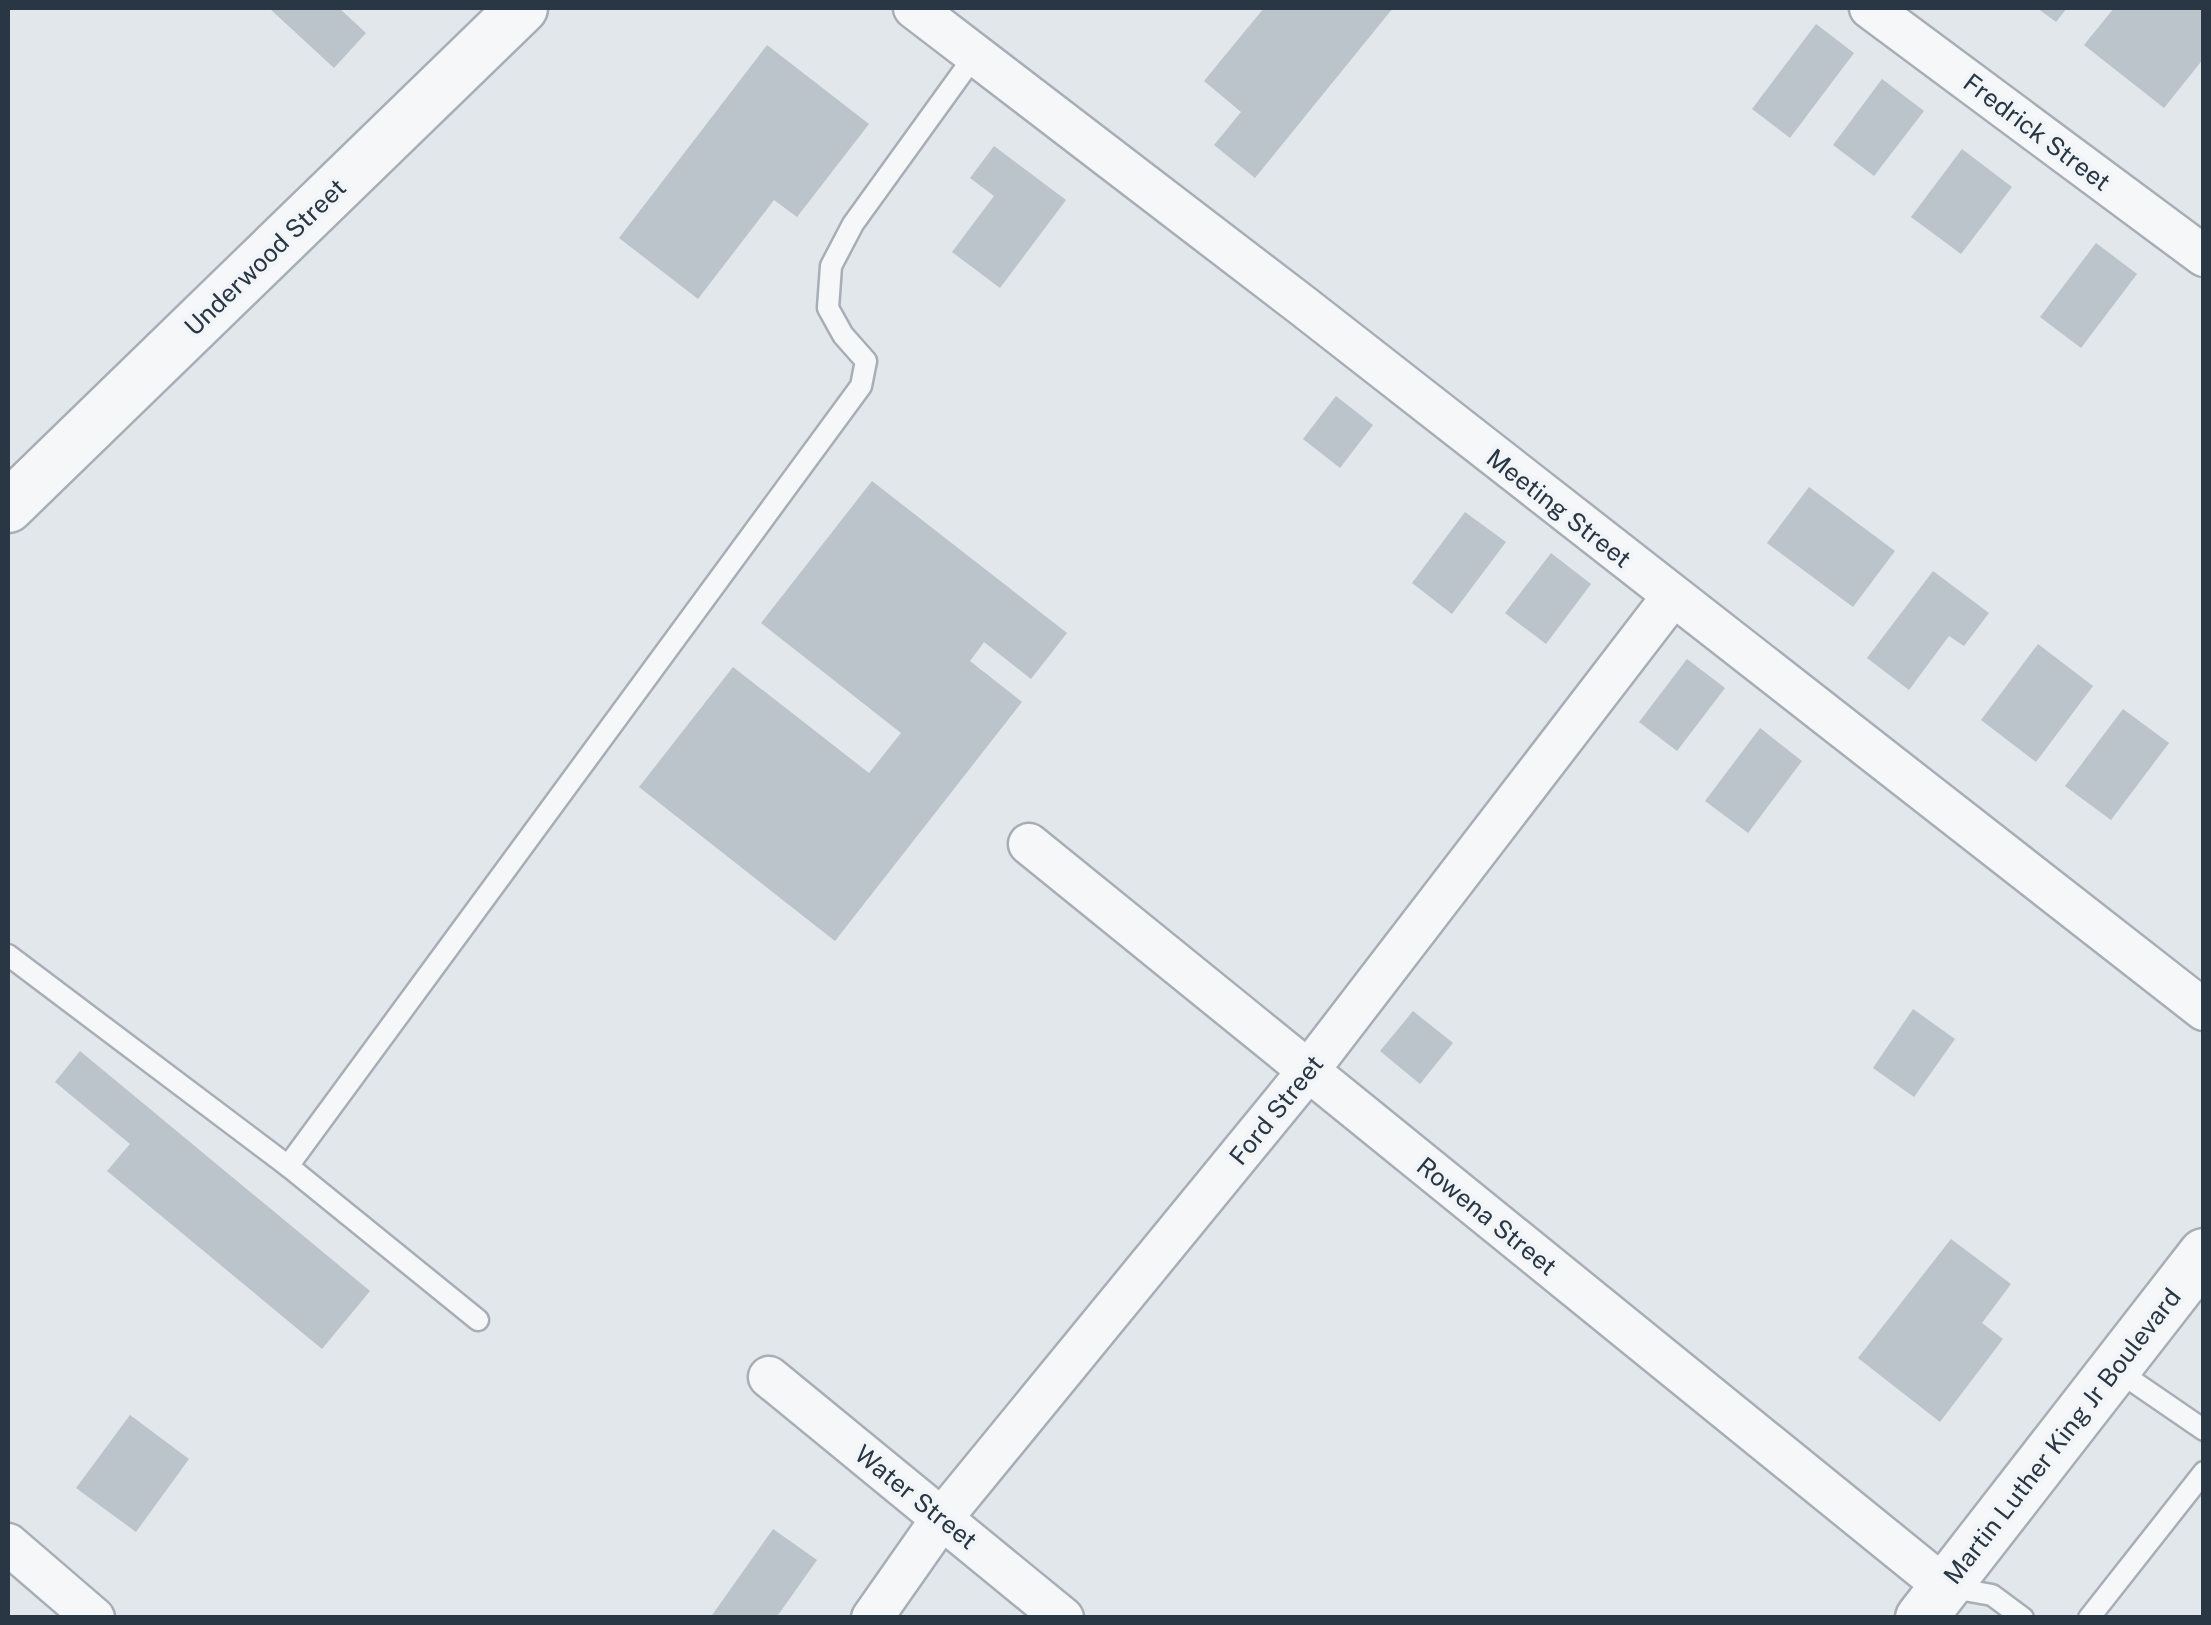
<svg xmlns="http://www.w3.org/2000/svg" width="2211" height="1625" viewBox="0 0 2211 1625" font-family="'Public Sans',sans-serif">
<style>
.building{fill:#bbc3cb}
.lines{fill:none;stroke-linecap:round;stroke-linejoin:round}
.service-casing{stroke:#a7aeb6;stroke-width:25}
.minor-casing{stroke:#a7aeb6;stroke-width:45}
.tertiary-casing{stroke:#a7aeb6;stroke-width:55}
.service{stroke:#f5f7f9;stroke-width:20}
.minor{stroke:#f5f7f9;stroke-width:40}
.tertiary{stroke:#f5f7f9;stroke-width:50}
.labels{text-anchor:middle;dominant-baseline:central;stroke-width:8;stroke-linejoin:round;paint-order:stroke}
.street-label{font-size:25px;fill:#293644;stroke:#f2f5f8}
</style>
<rect width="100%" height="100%" fill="#e2e7eb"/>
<!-- building -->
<g class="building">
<polygon points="269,8 339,8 366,33 334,68"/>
<polygon points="1264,8 1393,8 1255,178 1214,145 1241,112 1204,81"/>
<polygon points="2037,8 2067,8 2056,22"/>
<polygon points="2114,8 2204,8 2204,58 2164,108 2084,45"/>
<polygon points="1816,24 1854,53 1790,138 1752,109"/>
<polygon points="767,45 869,124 797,217 774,200 698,299 619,238"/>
<polygon points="1882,79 1924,111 1874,176 1833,145"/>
<polygon points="994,146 1066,200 1000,288 952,252 994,196 970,178"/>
<polygon points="1962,149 2012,187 1961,254 1911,217"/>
<polygon points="2096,243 2137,274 2081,348 2040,317"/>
<polygon points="1336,396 1373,425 1340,468 1303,439"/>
<polygon points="872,481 1067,633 1031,679 984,642 970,661 1022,702 835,941 639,787 733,667 869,773 901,733 761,623"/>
<polygon points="1809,487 1895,551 1853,607 1767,543"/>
<polygon points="1465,512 1506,542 1452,614 1412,583"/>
<polygon points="1551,553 1591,584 1546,644 1505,613"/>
<polygon points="1933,571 1989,613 1964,646 1949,636 1909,690 1867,658"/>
<polygon points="2038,644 2093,686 2036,762 1981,720"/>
<polygon points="1687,659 1725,688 1677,751 1639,722"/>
<polygon points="2123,709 2169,743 2111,820 2065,786"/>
<polygon points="1760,728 1802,761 1748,833 1705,801"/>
<polygon points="1913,1009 1955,1039 1914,1097 1873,1068"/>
<polygon points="1413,1011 1453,1043 1420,1084 1380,1051"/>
<polygon points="80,1051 370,1291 322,1349 107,1171 130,1144 55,1082"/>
<polygon points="1951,1239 2011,1284 1982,1323 2003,1339 1940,1422 1858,1358"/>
<polygon points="130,1415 189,1459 136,1532 76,1488"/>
<polygon points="773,1529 817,1560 776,1618 710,1618"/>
</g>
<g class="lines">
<defs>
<g id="service">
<polyline points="8,955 288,1166"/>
<polyline points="478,1320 288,1166 861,386 866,361 843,335 828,308 831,266 853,224 975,55"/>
<polyline points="2115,1369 2204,1430"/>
<polyline points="1947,1587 1992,1595 2023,1618"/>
<polyline points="2089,1618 2204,1472"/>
</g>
<g id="minor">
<polyline points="914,8 1303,306 2204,1010"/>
<polyline points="1870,8 2204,256"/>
<polyline points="1029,844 1945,1587"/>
<polyline points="769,1377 1063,1618"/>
<polyline points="8,1544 94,1618"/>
<polyline points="872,1618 942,1518 1308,1071 1672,597"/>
</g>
<g id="tertiary">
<polyline points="8,507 522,8"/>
<polyline points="1921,1618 2204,1254"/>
</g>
</defs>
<!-- service casing -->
<use href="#service" class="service-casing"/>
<!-- minor casing -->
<use href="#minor" class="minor-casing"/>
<!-- tertiary casing -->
<use href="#tertiary" class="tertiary-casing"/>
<!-- service -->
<use href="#service" class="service"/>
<!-- minor -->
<use href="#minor" class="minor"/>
<!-- tertiary -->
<use href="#tertiary" class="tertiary"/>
</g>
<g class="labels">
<!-- street labels -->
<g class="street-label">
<text transform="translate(2037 132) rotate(37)">Fredrick Street</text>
<text transform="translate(265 257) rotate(-44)">Underwood Street</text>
<text transform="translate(1559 508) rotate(38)">Meeting Street</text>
<text transform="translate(1276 1110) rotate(-51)">Ford Street</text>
<text transform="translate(1487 1216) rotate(39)">Rowena Street</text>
<text transform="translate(2062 1436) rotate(-52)">Martin Luther King Jr Boulevard</text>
<text transform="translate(916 1497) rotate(39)">Water Street</text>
</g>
</g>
<!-- border -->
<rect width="2211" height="1625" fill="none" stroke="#293644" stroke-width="20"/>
</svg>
